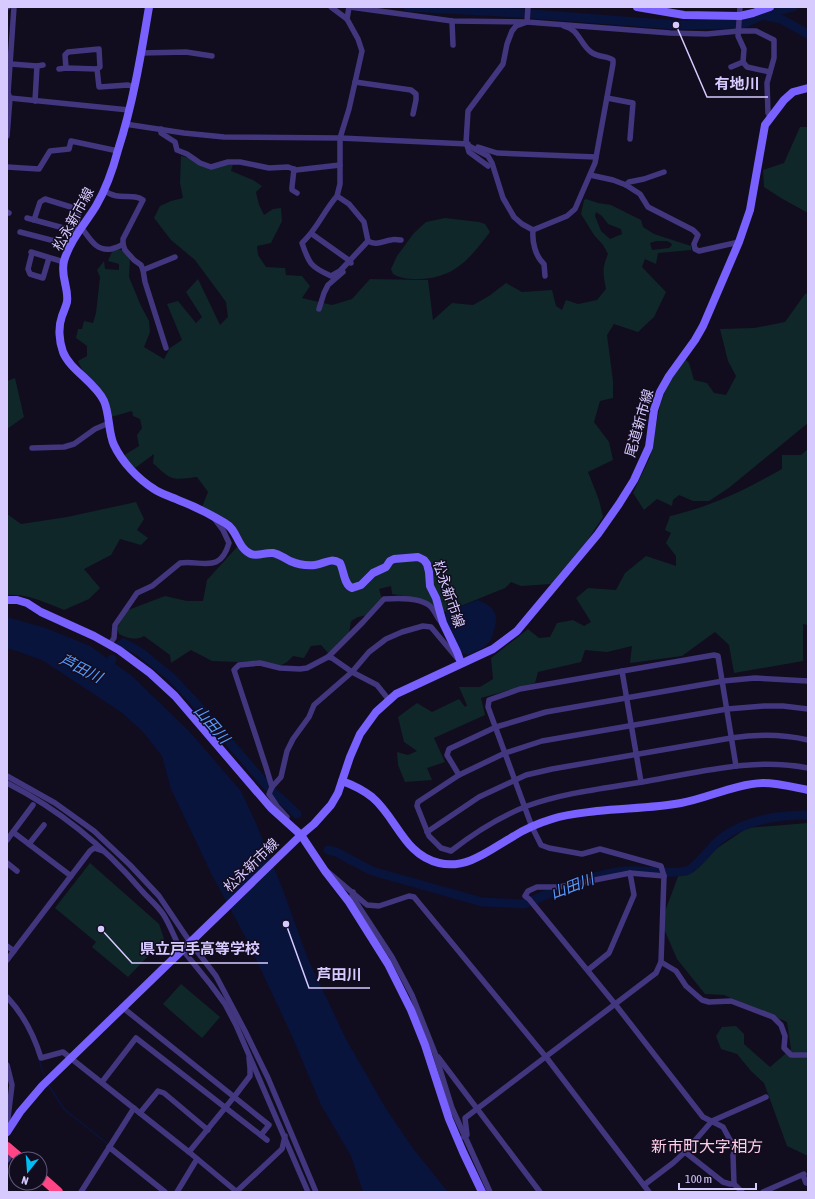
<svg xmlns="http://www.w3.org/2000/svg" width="815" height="1199" viewBox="0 0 815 1199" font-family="'Asap Condensed','Noto Sans JP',sans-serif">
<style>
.green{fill:#0f2729;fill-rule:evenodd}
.water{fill:#08143c}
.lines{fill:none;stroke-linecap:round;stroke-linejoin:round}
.stream{stroke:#08143c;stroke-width:1.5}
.river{stroke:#08143c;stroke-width:9}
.street{stroke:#42367f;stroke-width:5.5}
.secondary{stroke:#7961ff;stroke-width:8}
.highway{stroke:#ff4586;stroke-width:10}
.labels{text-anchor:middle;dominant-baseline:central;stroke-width:3;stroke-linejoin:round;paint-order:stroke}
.street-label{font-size:14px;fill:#d7caff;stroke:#120c1f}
.water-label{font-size:15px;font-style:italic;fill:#589cff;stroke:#120c1f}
.quarter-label{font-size:16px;fill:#ffcce6;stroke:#120c1f}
.leader{fill:none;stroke:#d7caff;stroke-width:1.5}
.callout-dot{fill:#d7caff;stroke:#120c1f;stroke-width:1.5}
.callout-label{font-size:15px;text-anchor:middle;font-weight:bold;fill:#d7caff;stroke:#120c1f;stroke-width:3;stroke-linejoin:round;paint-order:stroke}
</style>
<rect width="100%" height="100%" fill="#120c1f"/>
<!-- green -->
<g class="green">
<polygon points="800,127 808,127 808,213 781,198 764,187 763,170 784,163"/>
<path d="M181,156L190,158L208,168L233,164L231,171L253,180L262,186L256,192L259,205L264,215L273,209L281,208L282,221L271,243L257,246L258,255L266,267L285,268L286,275L302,276L310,286L302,298L332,305L352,299L370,279L428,280L433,320L452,303L473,305L489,296L506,283L522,292L552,290L556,306L562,310L566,300L578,304L597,300L606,289C603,274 602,268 608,254L603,245L594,235L581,214L584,200L586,199L598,203L611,205L641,220L643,227L654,234L691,246V250L658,253L656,264L645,259L642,267L666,292L654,317L638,332L614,324L607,335L613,381V398L600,401L594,422L609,442L613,460L588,472L599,500L603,517L587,541L551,584L521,586L511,582L505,588L446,612L417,598L392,594L391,586L379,589L382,599L368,615L358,617L351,621L349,633L328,653L321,645L311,646L304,658L293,656L287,662L280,666L256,661L238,662L212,661L191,650L171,663L170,655L144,636C135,641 127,638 119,634L117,628L128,610L165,596L187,601H203L207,580L238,546L244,550L240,534L225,518L202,507L208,492L197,477C171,480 172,481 153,463L154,454L135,468L123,456L139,446L137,435L142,428L140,419L133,416L132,411L111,417L83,372L78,361L87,356V346L76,338L78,329H82L84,321L93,323L96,313L100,277L97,270L104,261L105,269L119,270V264L108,261L113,249L123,250L130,258L129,277L141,306L149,321L150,332L144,347L164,359L170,348L182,340L167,304L178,301L196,323L202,317L186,292L198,279L220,325L228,317L226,302L195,260L171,240L154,218L160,206L171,201L183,198L180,183ZM596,212L602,216L608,224L621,229L622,234L610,239L601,231L595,216ZM656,241H667L671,243L672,245L669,248L652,250L650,243Z"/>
<path d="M445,218L479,222L485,224L490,232C470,258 455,278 420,279C410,279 402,279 393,274L391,269L397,256L414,233L426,222Z"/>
<polygon points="808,293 808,423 730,487 709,501 693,501 679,495 673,500 672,506 657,499 644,510 633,493 650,457 660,405 669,381 685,359 689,363 694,380 707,383 714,393 726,395 736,376 728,361 720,329 754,328 785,322 805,294"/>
<polygon points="15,378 24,417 7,429 7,381"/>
<path d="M808,449V625L803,624V661L734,673L729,645L715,632L682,656L630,663L632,646L607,652L585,650L581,662L538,672L535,683L481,698L485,715L434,738L445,762L427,768L432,780L405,782L398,765L397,752L408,755L417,751L404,742L398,717L417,703L432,712L459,699L465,707L467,705L459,687H480L493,679L491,658L528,629L539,638L550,637L557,623L573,620L584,626L591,622L576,598L588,588L616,590L625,573L646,556L676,566V556L666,543L671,533L665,530L670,516C710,507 747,489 782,469V455H801Z"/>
<path d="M136,502L144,519L137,530L148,538L141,545L120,539L111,555L84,569L100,588L89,599L64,610C47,603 26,593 7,595V514L21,524L67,517Z"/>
<polygon points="808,823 808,1156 787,1146 764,1083 751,1071 737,1054 721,1049 716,1036 722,1027 736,1026 744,1034 744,1044 770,1067 791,1049 787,1022 724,995 705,994 677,959 661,922 679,874 747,828"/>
<polygon points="90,863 159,924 164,939 157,947 128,977 92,947 96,942 55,908"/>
<polygon points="181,984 220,1017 202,1038 163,1004"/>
</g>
<!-- water -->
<g class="water">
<path d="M478,600C493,606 500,613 494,630C493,635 491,641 487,644C483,649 474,652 468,655L461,653L446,620V612Z"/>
<polygon points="7,617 46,628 90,646 132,676 189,731 241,791 256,823 283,890 308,959 346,1039 385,1107 412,1147 448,1192 363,1192 351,1156 321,1105 292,1036 247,940 212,875 171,789 162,756 143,732 121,712 42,660 7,648"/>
</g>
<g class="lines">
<!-- stream -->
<g class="stream">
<polyline points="39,1060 44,1075"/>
<polyline points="49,1086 64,1109 109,1145"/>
</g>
<!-- river -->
<g class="river">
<polyline points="408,7 519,13 676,25 743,24 763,15 793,7"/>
<polyline points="767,16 781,19 808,34"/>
<polyline points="120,645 124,643 140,652 171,677 191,698 268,787 297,814"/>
<polyline points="107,673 112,659"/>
<polyline points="328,850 336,852 372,871 482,902 524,904 567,886"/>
<path d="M581,881C595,877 610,872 625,871C642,869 670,875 686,871C695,869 711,847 719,840C743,820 778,815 808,815"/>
</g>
<!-- street -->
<g class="street">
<polyline points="7,7 8,7"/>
<polyline points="331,7 347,19"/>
<polyline points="350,7 452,21 527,22 670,33 707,34 739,31 756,31 774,40 774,58 767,83 768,113 771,117"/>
<path d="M528,7L527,22L516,26L512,31L507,44L503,64L468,111L466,143L467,145L488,156L492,163L503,198L514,217L522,224L533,230L567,216L575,209L595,163L613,64V60C606,55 599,58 591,52C580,44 579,29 564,26L563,25"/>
<polyline points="452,21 453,45"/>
<polyline points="141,53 186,52 212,56"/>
<polyline points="743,62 747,67 770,72"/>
<polyline points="11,64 37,66 43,65"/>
<polyline points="731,67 743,62 744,49 738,36 740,7"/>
<polyline points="66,68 65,55 68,52 99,49 100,67 97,69"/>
<polyline points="59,69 66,68 97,69 99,87 128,85 134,87"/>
<polyline points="355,82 411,90 416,94 416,100 413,114"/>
<polyline points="10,98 129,110"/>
<polyline points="607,98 633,103 630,139"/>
<polyline points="35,101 37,66"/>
<polyline points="125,124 184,133 224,137 340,138 468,144"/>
<polyline points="161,129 161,133 175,142 177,150 187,154 200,163 211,167 228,162 240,162 269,168 288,167 296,170 340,165"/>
<polyline points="7,136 10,98 8,93 14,7"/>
<polyline points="467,145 469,152 488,166"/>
<polyline points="478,147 497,153 596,157"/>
<polyline points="7,167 39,169 50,151 69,149 71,141 118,151"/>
<polyline points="294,169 292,187 292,190 297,193"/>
<polyline points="590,175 613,180 626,185 640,194 648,207 693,230 698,235 694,244 695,249 699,251 739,242"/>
<polyline points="626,185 629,182 644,179 664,172"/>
<path d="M104,190C118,202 133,192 143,200L123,239V244L125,250L134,260L141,265L143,270L145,282L166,348"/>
<path d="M337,196C323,212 318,228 302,243C309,264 311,267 331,276L340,271L368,241L364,222L349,204L337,196L340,184V138L349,109L362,51L358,39L347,19L349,7"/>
<polyline points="7,212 9,213"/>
<path d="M27,218L71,230L77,223C88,233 93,252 111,249C115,248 119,247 123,244"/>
<polyline points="34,220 40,202 45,199 74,208 79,211 77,223"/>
<path d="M533,230C532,241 535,256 544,264L545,276"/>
<polyline points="20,232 70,245"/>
<polyline points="312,234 350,261 351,263"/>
<path d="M368,241C376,246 383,241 391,240C394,239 398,240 401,240"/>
<polyline points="31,252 64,262"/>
<polyline points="32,253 28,269 30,274 43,278 49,258"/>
<polyline points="143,270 175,257"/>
<polyline points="319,309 324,293 328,285 343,272"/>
<polyline points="32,448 64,447 74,444 95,429 109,423"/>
<path d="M109,645L114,638L115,625L137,593L152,586L180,563C203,560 220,574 229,543L223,530L214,518"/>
<path d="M328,657L363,622L384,599C397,598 420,597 430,606C435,610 436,617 441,622"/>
<polyline points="622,671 641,782"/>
<path d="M808,709L783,706H764L727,709L542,741L505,753L459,775L418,802L417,806L429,836L441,848L451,851C474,833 499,817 527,806C566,792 608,788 648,781C700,772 756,757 808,768"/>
<polyline points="459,775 447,755 449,749 496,727 546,712 723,681 755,678 808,681"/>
<polyline points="7,776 55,803 94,831 130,865 159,896 190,942 216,976 245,1031 268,1078 316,1192"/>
<path d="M7,783C60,810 104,846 142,891C149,899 157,905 163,914C169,923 173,934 178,944"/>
<polyline points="272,787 266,767 234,670 239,665 260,663 280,668 300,669 307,668 328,657 332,658 352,672 377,685 389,700"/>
<polyline points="286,822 287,817 277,806 269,794 272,787 281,777 287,751 293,739 309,717 314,705 352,672 369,652 386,639 402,632 423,626 431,627 457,658"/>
<polyline points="13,832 71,876"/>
<path d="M427,832L479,797L526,775L552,769L731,738C758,734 782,734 808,740"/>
<polyline points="7,840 33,805"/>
<polyline points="29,844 44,825"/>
<polyline points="7,863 17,871"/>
<polyline points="327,871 367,905 379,906 409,896 414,897 546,1057 649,1192"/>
<polyline points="664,876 630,873 559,887 537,887 528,891 525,896 529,899 615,1004 703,1117 723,1127 735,1149 733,1155 734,1184 742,1192"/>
<polyline points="353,892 352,896 392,957 412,995 435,1053 452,1108 490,1192"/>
<polyline points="7,946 14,951"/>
<polyline points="186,954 211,985 225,1004 236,1025 308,1192"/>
<polyline points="7,960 90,851 94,848 103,851"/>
<polyline points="661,962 676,971 686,986 702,1000 709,1002 731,1001 773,1017 781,1025 785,1036 784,1048 791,1055 808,1055"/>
<polyline points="588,970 609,953 634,895 630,873"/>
<path d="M7,997C23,1014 34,1035 41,1058L63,1052L189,1152L237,1192"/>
<polyline points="122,1007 269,1125 261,1135"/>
<polyline points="438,1057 540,1192"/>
<polyline points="7,1065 12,1085 7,1126"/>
<polyline points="102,1082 136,1038 267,1140"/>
<polyline points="140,1113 158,1091 164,1093 208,1130"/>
<polyline points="464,1137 467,1135 465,1118 656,973 661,962 664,876 661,866 600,849 582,854 549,848 541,845 532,827 488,707 489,700 520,689 714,655 718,656 736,766"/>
<polyline points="109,1147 165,1192"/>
<polyline points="189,1152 234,1097 250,1076 250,1068 249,1058"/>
<polyline points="685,1152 723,1182 730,1184 734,1184"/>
<polyline points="7,1160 13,1152"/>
<polyline points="803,1175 806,1183 808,1183"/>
<polyline points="644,1185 673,1163 685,1152 712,1121 766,1097"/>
<polyline points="81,1192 134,1108"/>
<polyline points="177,1192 197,1159"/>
<polyline points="236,1192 282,1149 285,1136"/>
<polyline points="763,1192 804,1174"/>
</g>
<!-- secondary -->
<g class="secondary">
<path d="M149,7C141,55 133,104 118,150C113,169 106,189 96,206C85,224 70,240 64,261C60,277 69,287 67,302C66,306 64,311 62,316C58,327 59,341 63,352C70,370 95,382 104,401C110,415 108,432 114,445C122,462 138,479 154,489C161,494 170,496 178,500C194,506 210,514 225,523C238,530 237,548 251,554C258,557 265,552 273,553C279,554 284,558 290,561C297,564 307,566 315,565C325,564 330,557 340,563C344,571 344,585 352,588L361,585L373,573L386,567L390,561L394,559L418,557L424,560L427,564L429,572L430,586L436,598L443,623L457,652L461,663"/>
<polyline points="637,7 684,15 740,16 753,13 770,7"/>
<polyline points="7,600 17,600 27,603 41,612 94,636 119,650 150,673 175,696 271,808 301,835 325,871 349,902 388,964 411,1010 425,1045 449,1119 463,1152 482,1192"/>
<path d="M342,781C353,785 363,790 372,797C397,818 404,855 439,863C467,870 491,849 514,836C525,829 539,823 552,819C567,814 582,813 597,811C625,808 654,808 681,803C708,798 735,784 763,783C778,783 793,787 808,790"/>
<polyline points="7,1132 20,1112 42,1086 301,835 314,824 331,805 338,793 350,757 360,734 376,712 396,694 493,649 517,631 598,534 619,504 634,480 649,447 654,410 660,392 669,376 695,340 703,326 739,242 750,210 765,125 784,100 793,92 808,88"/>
</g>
<!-- highway -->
<g class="highway">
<polyline points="7,1147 21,1159"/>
<polyline points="40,1176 58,1192"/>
</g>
</g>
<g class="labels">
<!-- street labels -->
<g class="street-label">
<text transform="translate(73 219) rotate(-61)">松永新市線</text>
<text transform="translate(639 423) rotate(-74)">尾道新市線</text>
<text transform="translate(449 594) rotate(71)">松永新市線</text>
<text transform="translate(251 865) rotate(-44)">松永新市線</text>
</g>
<!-- water labels -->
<g class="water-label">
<text transform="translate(81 668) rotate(27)">芦田川</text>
<text transform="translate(212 724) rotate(49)">山田川</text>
<text transform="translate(572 886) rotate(-21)">山田川</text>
</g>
<!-- quarter labels -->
<g class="quarter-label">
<text x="707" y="1146">新市町大字相方</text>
</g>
</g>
<!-- callouts -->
<path class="leader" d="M676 25L707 97H768M101 929L132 963H268M286 924L309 988H370"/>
<g class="callout-dot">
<circle cx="676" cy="25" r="4"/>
<circle cx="101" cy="929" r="4"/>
<circle cx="286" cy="924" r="4"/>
</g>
<g class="callout-label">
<text x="737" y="89">有地川</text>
<text x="200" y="954">県立戸手高等学校</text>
<text x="339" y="980">芦田川</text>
</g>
<!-- border -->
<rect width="815" height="1199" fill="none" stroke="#d7caff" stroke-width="16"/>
<!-- north arrow -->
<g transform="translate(28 1171) rotate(197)"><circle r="19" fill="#120c1f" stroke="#615879"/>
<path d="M0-3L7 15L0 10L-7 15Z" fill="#00bdf5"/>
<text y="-6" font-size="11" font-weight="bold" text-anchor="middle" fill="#d7caff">N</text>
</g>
<!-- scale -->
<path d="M679 1183v6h77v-6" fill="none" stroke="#d7caff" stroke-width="2"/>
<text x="685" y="1183" font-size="12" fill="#d7caff" stroke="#120c1f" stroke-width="3" paint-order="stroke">100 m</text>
</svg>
